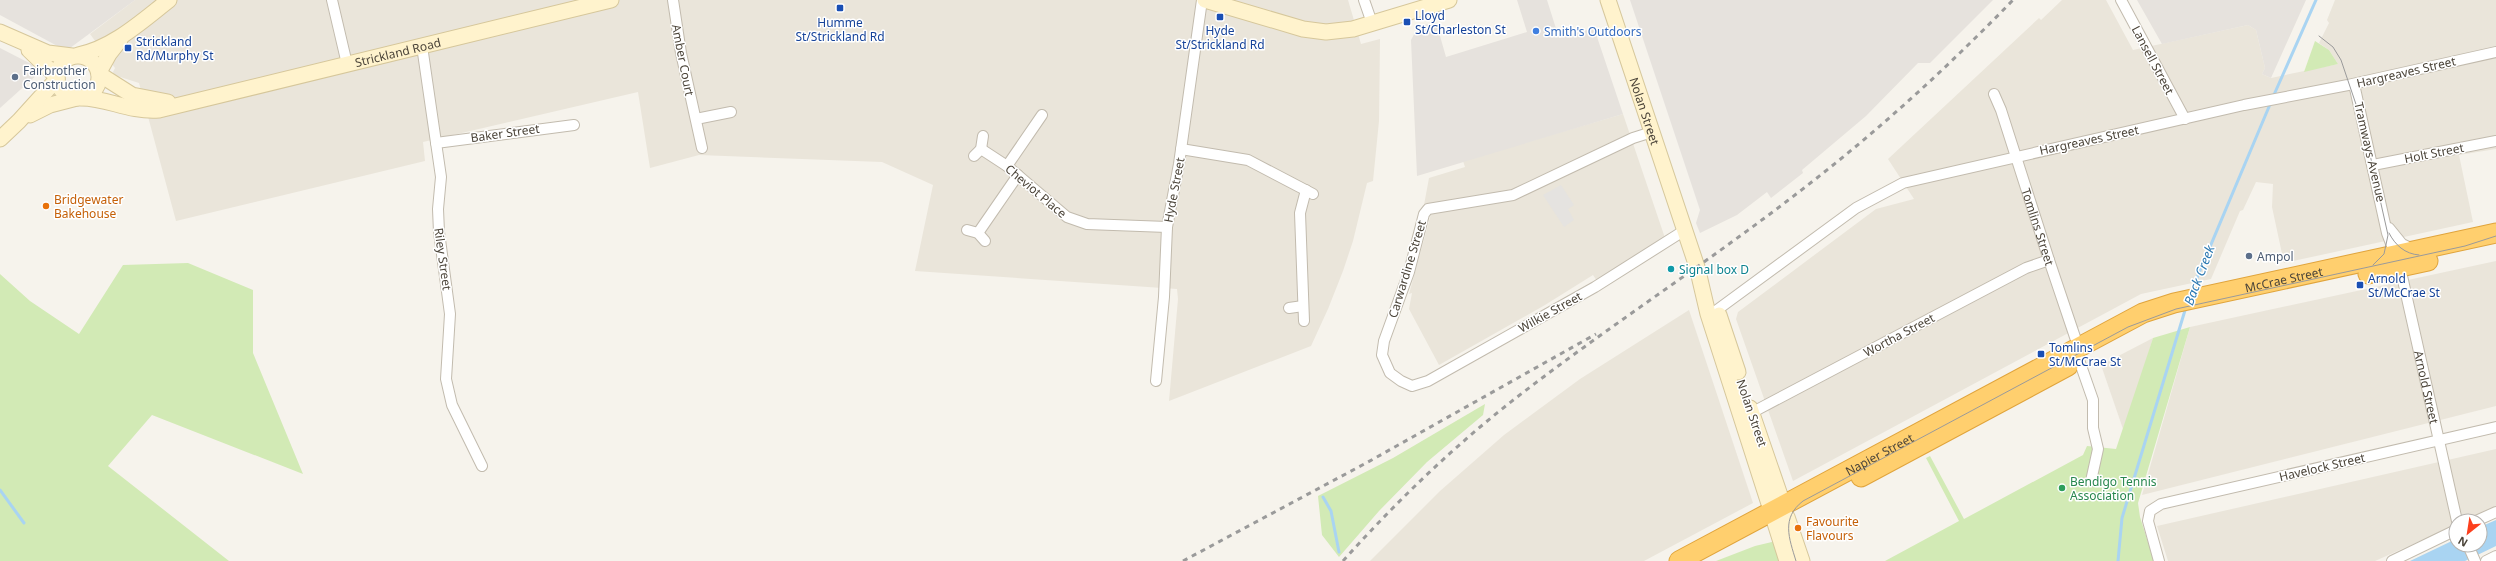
<svg xmlns="http://www.w3.org/2000/svg" width="2496" height="561" viewBox="0 0 2496 561" font-family="'Noto Sans',sans-serif">
<style>
.residential{fill:#eae5da}
.industrial{fill:#e6e2dd}
.green{fill:#d2eab5}
.parking{fill:#e5e3e0}
.water{fill:#a9d4f2}
.lines{fill:none;stroke-linecap:round;stroke-linejoin:round}
.stream{stroke:#a9d4f2;stroke-width:3}
.street-casing{stroke:#c2bbae;stroke-width:12}
.secondary-casing{stroke:#d6c79b;stroke-width:17}
.highway-casing{stroke:#e0a43c;stroke-width:21}
.street{stroke:#fff;stroke-width:10}
.secondary{stroke:#fff3cd;stroke-width:15}
.highway{stroke:#ffcf6e;stroke-width:19}
.tram{stroke:#9a9a9a;stroke-width:1}
.rail{stroke:#9a9a9a;stroke-width:3;stroke-dasharray:5 5;stroke-linecap:butt}
.transit-dot{fill:#1a4fb4;stroke:#fff;stroke-width:1.5}
.shop-dot{fill:#3f7fe0;stroke:#fff;stroke-width:1.5}
.service-dot{fill:#5c6f8a;stroke:#fff;stroke-width:1.5}
.food-dot{fill:#e8710a;stroke:#fff;stroke-width:1.5}
.culture-dot{fill:#0f9aa8;stroke:#fff;stroke-width:1.5}
.leisure-dot{fill:#2e9e5b;stroke:#fff;stroke-width:1.5}
.labels{text-anchor:middle;dominant-baseline:central;stroke-width:3;stroke-linejoin:round;paint-order:stroke}
.transit-label{font-size:12px;fill:#164399;stroke:#fff;text-anchor:start}
.shop-label{font-size:12px;fill:#366cbe;stroke:#fff;text-anchor:start}
.street-label{font-size:12px;fill:#4b4439;stroke:#fff}
.service-label{font-size:12px;fill:#4e5e75;stroke:#fff;text-anchor:start}
.food-label{font-size:12px;fill:#c56008;stroke:#fff;text-anchor:start}
.culture-label{font-size:12px;fill:#0d838f;stroke:#fff;text-anchor:start}
.leisure-label{font-size:12px;fill:#27864d;stroke:#fff;text-anchor:start}
.water-label{font-size:13px;font-style:italic;fill:#2e7ab2;stroke:#fff}
</style>
<rect width="100%" height="100%" fill="#f6f3ec"/>
<!-- residential -->
<g class="residential">
<polygon points="135,0 1348,0 1361,44 1380,39 1379,121 1373,181 1367,183 1353,241 1343,271 1328,309 1311,346 1169,401 1178,299 1177,289 915,271 933,185 882,162 699,155 650,168 638,92 423,142 425,161 176,221 139,83 114,75 113,72 115,68 90,34"/>
<polygon points="2062,0 2106,0 2133,50 2248,25 2256,30 2265,68 2262,74 2271,78 2338,64 2329,50 2319,43 2329,23 2327,20 2335,0 2496,0 2496,149 2459,155 2473,222 2284,263 2272,207 2273,184 2256,182 2243,210 2240,211 2211,279 2141,294 1793,481 1736,319 1738,312 1876,209 1914,199 1888,159 2039,18 2041,20"/>
<polygon points="1623,114 1665,238 1597,281 1593,275 1545,305 1439,365 1409,309 1412,293 1409,294 1431,214 1424,205 1429,178 1465,167 1463,161"/>
<polygon points="2496,261 2496,406 2142,495 2190,327"/>
<polygon points="1689,310 1753,503 1644,561 1370,561 1440,491 1504,435 1580,379"/>
<polygon points="2153,338 2137,390 2123,429 2101,365"/>
<polygon points="2496,449 2496,507 2465,521 2456,521 2456,525 2375,561 2168,561 2157,526"/>
</g>
<!-- industrial -->
<g class="industrial">
<polygon points="0,0 135,0 70,48 61,48 0,15"/>
<polygon points="1517,0 1547,0 1559,38 1594,28 1623,114 1417,176 1411,40 1418,27 1436,22 1446,57 1527,32"/>
<polygon points="1630,0 1993,0 1930,63 1918,63 1866,116 1802,170 1803,173 1771,198 1767,192 1737,215 1700,233 1696,223 1700,210"/>
<polygon points="2137,0 2306,0 2271,78 2262,74 2265,68 2256,30 2248,25 2162,44"/>
<polygon points="0,48 39,68 40,72 0,108"/>
</g>
<!-- green -->
<g class="green">
<polygon points="2315,41 2329,50 2338,64 2304,72"/>
<polygon points="188,263 253,290 253,353 303,474 152,415 108,466 229,561 0,561 0,274 30,301 79,334 123,265"/>
<polygon points="2190,327 2138,503 2140,517 2154,561 1885,561 1959,521 1926,458 1930,456 1964,519 2083,455 2087,446 2116,449 2153,338"/>
<polygon points="1485,404 1483,415 1427,462 1379,511 1339,557 1322,535 1318,496 1393,458"/>
<polygon points="1776,541 1784,561 1716,561 1755,546"/>
</g>
<!-- parking -->
<polygon class="parking" points="1561,185 1574,205 1568,209 1574,220 1564,227 1543,195"/>
<!-- water -->
<polygon class="water" points="2496,520 2496,546 2465,561 2410,561 2456,539 2456,545 2480,545 2480,527"/>
<g class="lines">
<!-- stream -->
<g class="stream">
<polyline points="2273,97 2316,0"/>
<polyline points="2191,292 2271,102"/>
<polyline points="0,490 24,523"/>
<polyline points="1323,497 1331,511 1339,552"/>
<polyline points="2118,561 2122,518 2186,307"/>
</g>
<defs>
<g id="street">
<polyline points="332,0 347,64"/>
<polyline points="673,0 681,53 702,148"/>
<polyline points="1364,0 1372,23"/>
<polyline points="2121,0 2185,119"/>
<polyline points="422,46 441,177 438,209 439,232 450,314 446,379 452,405 482,466"/>
<polyline points="2354,84 2387,233 2395,254"/>
<path id="s1" d="M1994,94L2001,110L2049,260L2078,346"/>
<polyline points="696,119 731,112"/>
<polyline points="1652,132 1633,138 1513,195 1428,209 1424,214 1409,272 1384,341 1382,355 1390,373 1401,381 1412,386 1428,381 1595,287 1685,230"/>
<polyline points="436,143 574,125"/>
<polyline points="981,149 1007,166 1067,217 1087,224 1167,227"/>
<polyline points="1181,149 1248,160 1313,194"/>
<polyline points="974,156 981,149 983,136"/>
<polyline points="2373,165 2496,141"/>
<polyline points="1007,166 1042,115"/>
<polyline points="2389,228 2402,244 2413,249"/>
<polyline points="967,230 978,233 985,241"/>
<polyline points="978,233 1018,175"/>
<path id="s2" d="M2400,267L2457,521"/>
<polyline points="1289,308 1303,306"/>
<polyline points="1717,310 1856,208 1903,183 2244,105 2348,85 2496,52"/>
<polyline points="1304,321 1300,213 1306,190"/>
<polyline points="2079,360 2093,400 2093,428 2098,449 2091,481"/>
<polyline points="1156,381 1164,297 1167,227 1179,164 1202,0"/>
<polyline points="1751,413 2026,268 2049,260"/>
<polyline points="2476,521 2496,512"/>
<polyline points="2468,545 2475,561"/>
<polyline points="2159,561 2148,521 2150,511 2161,504 2496,427"/>
<polyline points="2392,561 2456,530"/>
<polyline points="2486,561 2496,556"/>
</g>
<g id="secondary">
<polyline points="1205,0 1303,29 1326,32 1353,29 1449,0"/>
<path id="s3" d="M1608,0L1697,267L1708,314L1771,510"/>
<polyline points="0,32 48,53 72,56"/>
<polyline points="29,50 57,77"/>
<path d="M78,55C113,48 142,21 169,0"/>
<circle cx="78" cy="77" r="21"/>
<polyline points="99,72 109,54 120,40"/>
<polyline points="99,74 132,95 168,102"/>
<path id="s4" d="M81,98C109,98 127,112 159,110L611,0"/>
<polyline points="30,115 50,105 77,98"/>
<polyline points="0,139 19,121 57,79"/>
<polyline points="1719,315 1738,372"/>
<polyline points="1750,408 1783,504"/>
<polyline points="1787,517 1802,561"/>
<polyline points="1775,523 1787,561"/>
</g>
<g id="highway">
<polyline points="2368,274 2428,261"/>
<polyline points="1861,477 2068,366"/>
<path id="s5" d="M1679,561L2143,313L2174,303L2496,233"/>
</g>
</defs>
<!-- street casing -->
<use href="#street" class="street-casing"/>
<!-- secondary casing -->
<use href="#secondary" class="secondary-casing"/>
<!-- highway casing -->
<use href="#highway" class="highway-casing"/>
<!-- street -->
<use href="#street" class="street"/>
<!-- secondary -->
<use href="#secondary" class="secondary"/>
<!-- highway -->
<use href="#highway" class="highway"/>
<!-- tram -->
<g class="tram">
<polyline points="2319,36 2333,47 2341,60 2364,128 2388,235 2384,254 2373,265"/>
<path d="M2389,233C2395,245 2405,254 2419,255"/>
<path d="M1796,561C1789,538 1781,518 1803,501L2128,327L2176,309L2465,246L2496,236"/>
</g>
<!-- rail -->
<g class="rail">
<polyline points="1183,561 1368,462 1596,334"/>
<path d="M1343,561C1395,503 1451,449 1512,401C1607,327 1709,262 1804,188C1878,131 1948,67 2013,0"/>
</g>
</g>
<!-- markers -->
<g class="transit-dot">
<rect x="836" y="4" width="8" height="8" rx="2"/>
<rect x="1216" y="13" width="8" height="8" rx="2"/>
<rect x="1403" y="18" width="8" height="8" rx="2"/>
<rect x="124" y="44" width="8" height="8" rx="2"/>
<rect x="2356" y="281" width="8" height="8" rx="2"/>
<rect x="2037" y="350" width="8" height="8" rx="2"/>
</g>
<circle class="shop-dot" cx="1536" cy="31" r="4"/>
<g class="service-dot">
<circle cx="15" cy="77" r="4"/>
<circle cx="2249" cy="256" r="4"/>
</g>
<g class="food-dot">
<circle cx="46" cy="206" r="4"/>
<circle cx="1798" cy="528" r="4"/>
</g>
<circle class="culture-dot" cx="1671" cy="269" r="4"/>
<circle class="leisure-dot" cx="2062" cy="488" r="4"/>
<g class="labels">
<!-- transit labels -->
<g class="transit-label">
<text x="1415" y="15">Lloyd<tspan x="1415" dy="14">St/Charleston St</tspan></text>
<text x="840" y="22" text-anchor="middle">Humme<tspan x="840" dy="14">St/Strickland Rd</tspan></text>
<text x="1220" y="30" text-anchor="middle">Hyde<tspan x="1220" dy="14">St/Strickland Rd</tspan></text>
<text x="136" y="41">Strickland<tspan x="136" dy="14">Rd/Murphy St</tspan></text>
<text x="2368" y="278">Arnold<tspan x="2368" dy="14">St/McCrae St</tspan></text>
<text x="2049" y="347">Tomlins<tspan x="2049" dy="14">St/McCrae St</tspan></text>
</g>
<!-- shop labels -->
<g class="shop-label">
<text x="1544" y="31">Smith's Outdoors</text>
</g>
<!-- street labels -->
<g class="street-label">
<text stroke="none"><textPath href="#s4" startOffset="325">Strickland Road</textPath></text>
<text transform="translate(683 60) rotate(79)">Amber Court</text>
<text transform="translate(2153 60) rotate(62)">Lansell Street</text>
<text transform="translate(2406 72) rotate(-13)">Hargreaves Street</text>
<text stroke="none"><textPath href="#s3" startOffset="117">Nolan Street</textPath></text>
<text transform="translate(505 133) rotate(-8)">Baker Street</text>
<text transform="translate(2089 140) rotate(-12)">Hargreaves Street</text>
<text transform="translate(2370 152) rotate(77)">Tramways Avenue</text>
<text transform="translate(2434 153) rotate(-11)">Holt Street</text>
<text transform="translate(1174 190) rotate(-79)">Hyde Street</text>
<text transform="translate(1036 191) rotate(40)">Cheviot Place</text>
<text stroke="none"><textPath href="#s1" startOffset="140">Tomlins Street</textPath></text>
<text transform="translate(443 259) rotate(82)">Riley Street</text>
<text transform="translate(1407 269) rotate(-73)">Carwardine Street</text>
<text stroke="none"><textPath href="#s5" startOffset="671">McCrae Street</textPath></text>
<text transform="translate(1550 312) rotate(-29)">Wilkie Street</text>
<text transform="translate(1899 335) rotate(-28)">Wortha Street</text>
<text stroke="none"><textPath href="#s2" startOffset="123">Arnold Street</textPath></text>
<text transform="translate(1752 413) rotate(71)">Nolan Street</text>
<text stroke="none"><textPath href="#s5" startOffset="227">Napier Street</textPath></text>
<text transform="translate(2322 467) rotate(-13)">Havelock Street</text>
</g>
<!-- service labels -->
<g class="service-label">
<text x="23" y="70">Fairbrother<tspan x="23" dy="14">Construction</tspan></text>
<text x="2257" y="256">Ampol</text>
</g>
<!-- food labels -->
<g class="food-label">
<text x="54" y="199">Bridgewater<tspan x="54" dy="14">Bakehouse</tspan></text>
<text x="1806" y="521">Favourite<tspan x="1806" dy="14">Flavours</tspan></text>
</g>
<!-- culture labels -->
<g class="culture-label">
<text x="1679" y="269">Signal box D</text>
</g>
<!-- leisure labels -->
<g class="leisure-label">
<text x="2070" y="481">Bendigo Tennis<tspan x="2070" dy="14">Association</tspan></text>
</g>
<!-- water labels -->
<g class="water-label">
<text transform="translate(2199 275) rotate(-69)">Back Creek</text>
</g>
</g>
<!-- north arrow -->
<g transform="translate(2468 533) rotate(210)"><circle r="19" fill="#ffffff" stroke="#b7b4b0"/>
<path d="M0-3L7 15L0 10L-7 15Z" fill="#fc3f1d"/>
<text y="-6" font-size="11" font-weight="bold" text-anchor="middle" fill="#4b4439">N</text>
</g>
</svg>
